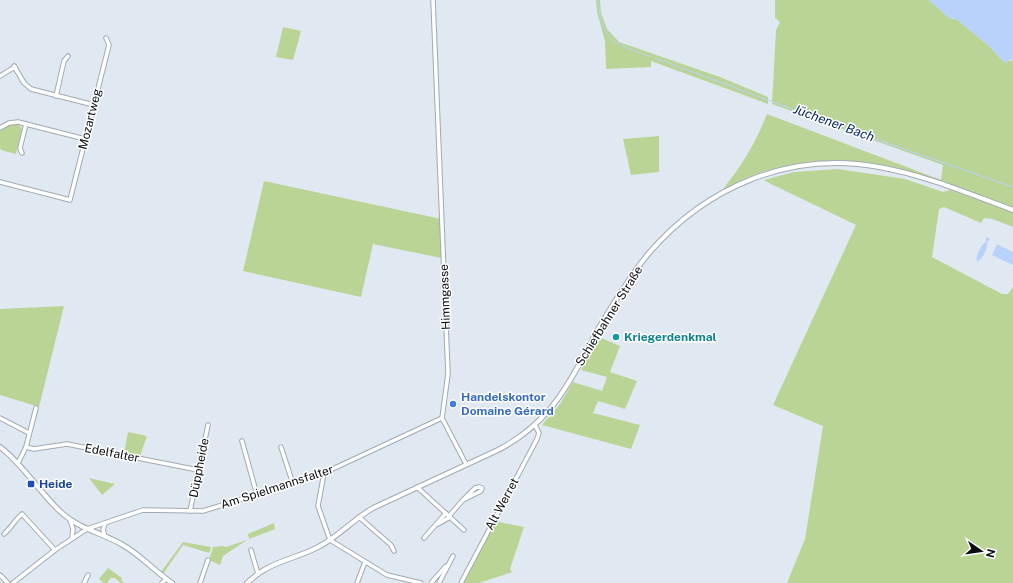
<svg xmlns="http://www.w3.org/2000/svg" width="1013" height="583" viewBox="0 0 1013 583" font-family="'Public Sans',sans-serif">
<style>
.green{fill:#bad496}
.water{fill:#b8d2fc}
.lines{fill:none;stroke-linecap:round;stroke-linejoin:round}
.stream{stroke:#b8d2fc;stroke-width:1}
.minor-casing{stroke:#a1aab1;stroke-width:5.5}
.tertiary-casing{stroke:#a1aab1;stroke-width:6}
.minor{stroke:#fff;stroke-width:3.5}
.tertiary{stroke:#fff;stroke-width:4}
.culture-dot{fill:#0f9aa8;stroke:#fff;stroke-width:1.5}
.shop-dot{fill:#3f7fe0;stroke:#fff;stroke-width:1.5}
.transit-dot{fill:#1a4fb4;stroke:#fff;stroke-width:1.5}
.labels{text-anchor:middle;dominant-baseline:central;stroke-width:3;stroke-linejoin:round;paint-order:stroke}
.street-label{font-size:12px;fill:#0a0c0f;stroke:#fff}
.culture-label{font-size:12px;font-weight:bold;fill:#0d838f;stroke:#fff;text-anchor:start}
.shop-label{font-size:12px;font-weight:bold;fill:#366cbe;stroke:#fff;text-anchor:start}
.transit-label{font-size:12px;font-weight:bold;fill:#164399;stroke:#fff;text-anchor:start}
.water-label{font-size:13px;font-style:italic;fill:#052862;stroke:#fff}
</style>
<rect width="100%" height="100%" fill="#e0e9f1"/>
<!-- green -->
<g class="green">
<polygon points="596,0 600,0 601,13 607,29 619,42 720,77 768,97 768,104 651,61 651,67 606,69 605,41 597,12"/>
<path d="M775,0H929L949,18L956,19L988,45L1004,62L1013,60V208L943,183V181L940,182C920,175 900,167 878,164C836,157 788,161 748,177C740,181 732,185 723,189C743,164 755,144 767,114L941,180L943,165L772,104L776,30L780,22L775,18Z"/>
<polygon points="283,27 301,31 293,60 276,57"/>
<polygon points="11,124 19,125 22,129 16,154 1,150 0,148 0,130"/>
<polygon points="659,136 659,172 631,175 623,139"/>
<polygon points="838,169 905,179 943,192 950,190 1013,212 1013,227 992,219 984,218 981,223 944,207 939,209 932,257 1002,294 1008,294 1013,287 1013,583 787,583 805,539 823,426 773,405 856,225 769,183 764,180 794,172"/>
<polygon points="264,181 441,219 441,258 373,244 361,297 243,271"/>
<polygon points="64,306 39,407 0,395 0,309"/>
<polygon points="601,338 620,346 610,372 637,381 625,409 598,401 593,413 640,425 631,449 542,425 560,404 573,382 602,391 607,377 581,370 593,347"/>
<polygon points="128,432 147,436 140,456 124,454"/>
<polygon points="89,478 115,484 102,495"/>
<polygon points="494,521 524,527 510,569 512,572 479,583 461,583"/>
<polygon points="274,523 275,529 249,539 248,534"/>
<polygon points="247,540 223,556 220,565 209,560 213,547 222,546 226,547"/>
<polygon points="183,542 211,547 209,553 183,545 163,574 161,572"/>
<polygon points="108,568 122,578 121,580 124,583 121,583 115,578 111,578 107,583 104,583 99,579"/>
</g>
<!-- water -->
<g class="water">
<polygon points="929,0 1013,0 1013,60 1011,59 1006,63 1004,62 988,45 956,19 949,18"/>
<path d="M986,237L990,239L987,242C988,248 983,259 978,261L976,260C977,254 981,244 986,242Z"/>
<polygon points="997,244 1013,252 1013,265 992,255"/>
</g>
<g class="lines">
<!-- stream -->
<g class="stream">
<path d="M598,0C602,41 612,43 649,56"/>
<polyline points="655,58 841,127 1013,187"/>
</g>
<defs>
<g id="minor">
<polyline points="433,0 448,374 442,418 466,464"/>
<polyline points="14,66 24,83 31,89 94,105"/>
<polyline points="0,76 15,67"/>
<polyline points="56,96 64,61 68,56"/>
<polyline points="0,128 9,123 18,122 85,139"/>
<polyline points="22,153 20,148 26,124"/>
<polyline points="0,182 70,200 109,45 106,38"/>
<polyline points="0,418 29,433"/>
<polyline points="242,441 257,495"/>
<polyline points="26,447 34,449 67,444 198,470"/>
<polyline points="281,447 293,484"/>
<polyline points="18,463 26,447 36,408"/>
<polyline points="324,473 318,506 330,540 387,575 421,583"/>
<polyline points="417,487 464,530"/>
<polyline points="190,511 208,425"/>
<polyline points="449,516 463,500 481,491 482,488 479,487 475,488 463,500"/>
<polyline points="359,517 391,545 394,551"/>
<polyline points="70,520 73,529 72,538"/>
<polyline points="438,524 450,517"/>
<path d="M4,534C11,528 15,520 22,514L55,550"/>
<polyline points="105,536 103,530 105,524"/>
<polyline points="424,538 446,513"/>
<polyline points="251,550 258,574"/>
<polyline points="0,575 8,583"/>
<polyline points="13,583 55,550 87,529 143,510 203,511 275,489 324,473 442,418"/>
<polyline points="84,583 88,575"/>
<polyline points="162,583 166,579"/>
<polyline points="200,583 208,560"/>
<polyline points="357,583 365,562"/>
<polyline points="431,583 446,566"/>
<polyline points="439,583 453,556"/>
<polyline points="461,583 537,439 539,433 535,425"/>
</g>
<g id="tertiary">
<path d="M0,447C25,466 40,494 63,514C80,529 102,533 121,544C140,554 154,571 172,583"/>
<path d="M247,583C253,578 258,573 264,570C282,559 303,556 320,546C339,536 354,519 373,508L498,450C544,426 564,394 587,350C591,343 594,336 598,329C614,303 629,277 649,253C707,186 790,151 879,167C925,175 969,194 1013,210"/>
</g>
</defs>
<!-- minor casing -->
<use href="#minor" class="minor-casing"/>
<!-- tertiary casing -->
<use href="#tertiary" class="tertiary-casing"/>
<!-- minor -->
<use href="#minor" class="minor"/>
<!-- tertiary -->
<use href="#tertiary" class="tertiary"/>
</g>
<!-- markers -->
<circle class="culture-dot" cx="616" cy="337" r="4"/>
<circle class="shop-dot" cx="453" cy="404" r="4"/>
<rect class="transit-dot" x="27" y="480" width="8" height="8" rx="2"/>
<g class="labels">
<!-- street labels -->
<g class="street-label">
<text transform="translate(90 119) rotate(-76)">Mozartweg</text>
<text transform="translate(445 297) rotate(-92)">Himmgasse</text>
<text transform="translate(609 316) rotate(-58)">Schiefbahner Straße</text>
<text transform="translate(112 453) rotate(11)">Edelfalter</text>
<text transform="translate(199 468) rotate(-79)">Düppheide</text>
<text transform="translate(277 487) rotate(-18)">Am Spielmannsfalter</text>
<text transform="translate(502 504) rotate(-62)">Alt Werret</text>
</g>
<!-- culture labels -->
<g class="culture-label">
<text x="624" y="337">Kriegerdenkmal</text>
</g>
<!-- shop labels -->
<g class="shop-label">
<text x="461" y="397">Handelskontor<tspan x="461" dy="14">Domaine Gérard</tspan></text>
</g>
<!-- transit labels -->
<g class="transit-label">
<text x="39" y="484">Heide</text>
</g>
<!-- water labels -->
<g class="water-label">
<text transform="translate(834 123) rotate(20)">Jüchener Bach</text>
</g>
</g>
<!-- north arrow -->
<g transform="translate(981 551) rotate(103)" stroke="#ffffff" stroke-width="3" paint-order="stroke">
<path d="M0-3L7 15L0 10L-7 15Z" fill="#0a0c0f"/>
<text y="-6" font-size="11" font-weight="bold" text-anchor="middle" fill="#0a0c0f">N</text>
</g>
</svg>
